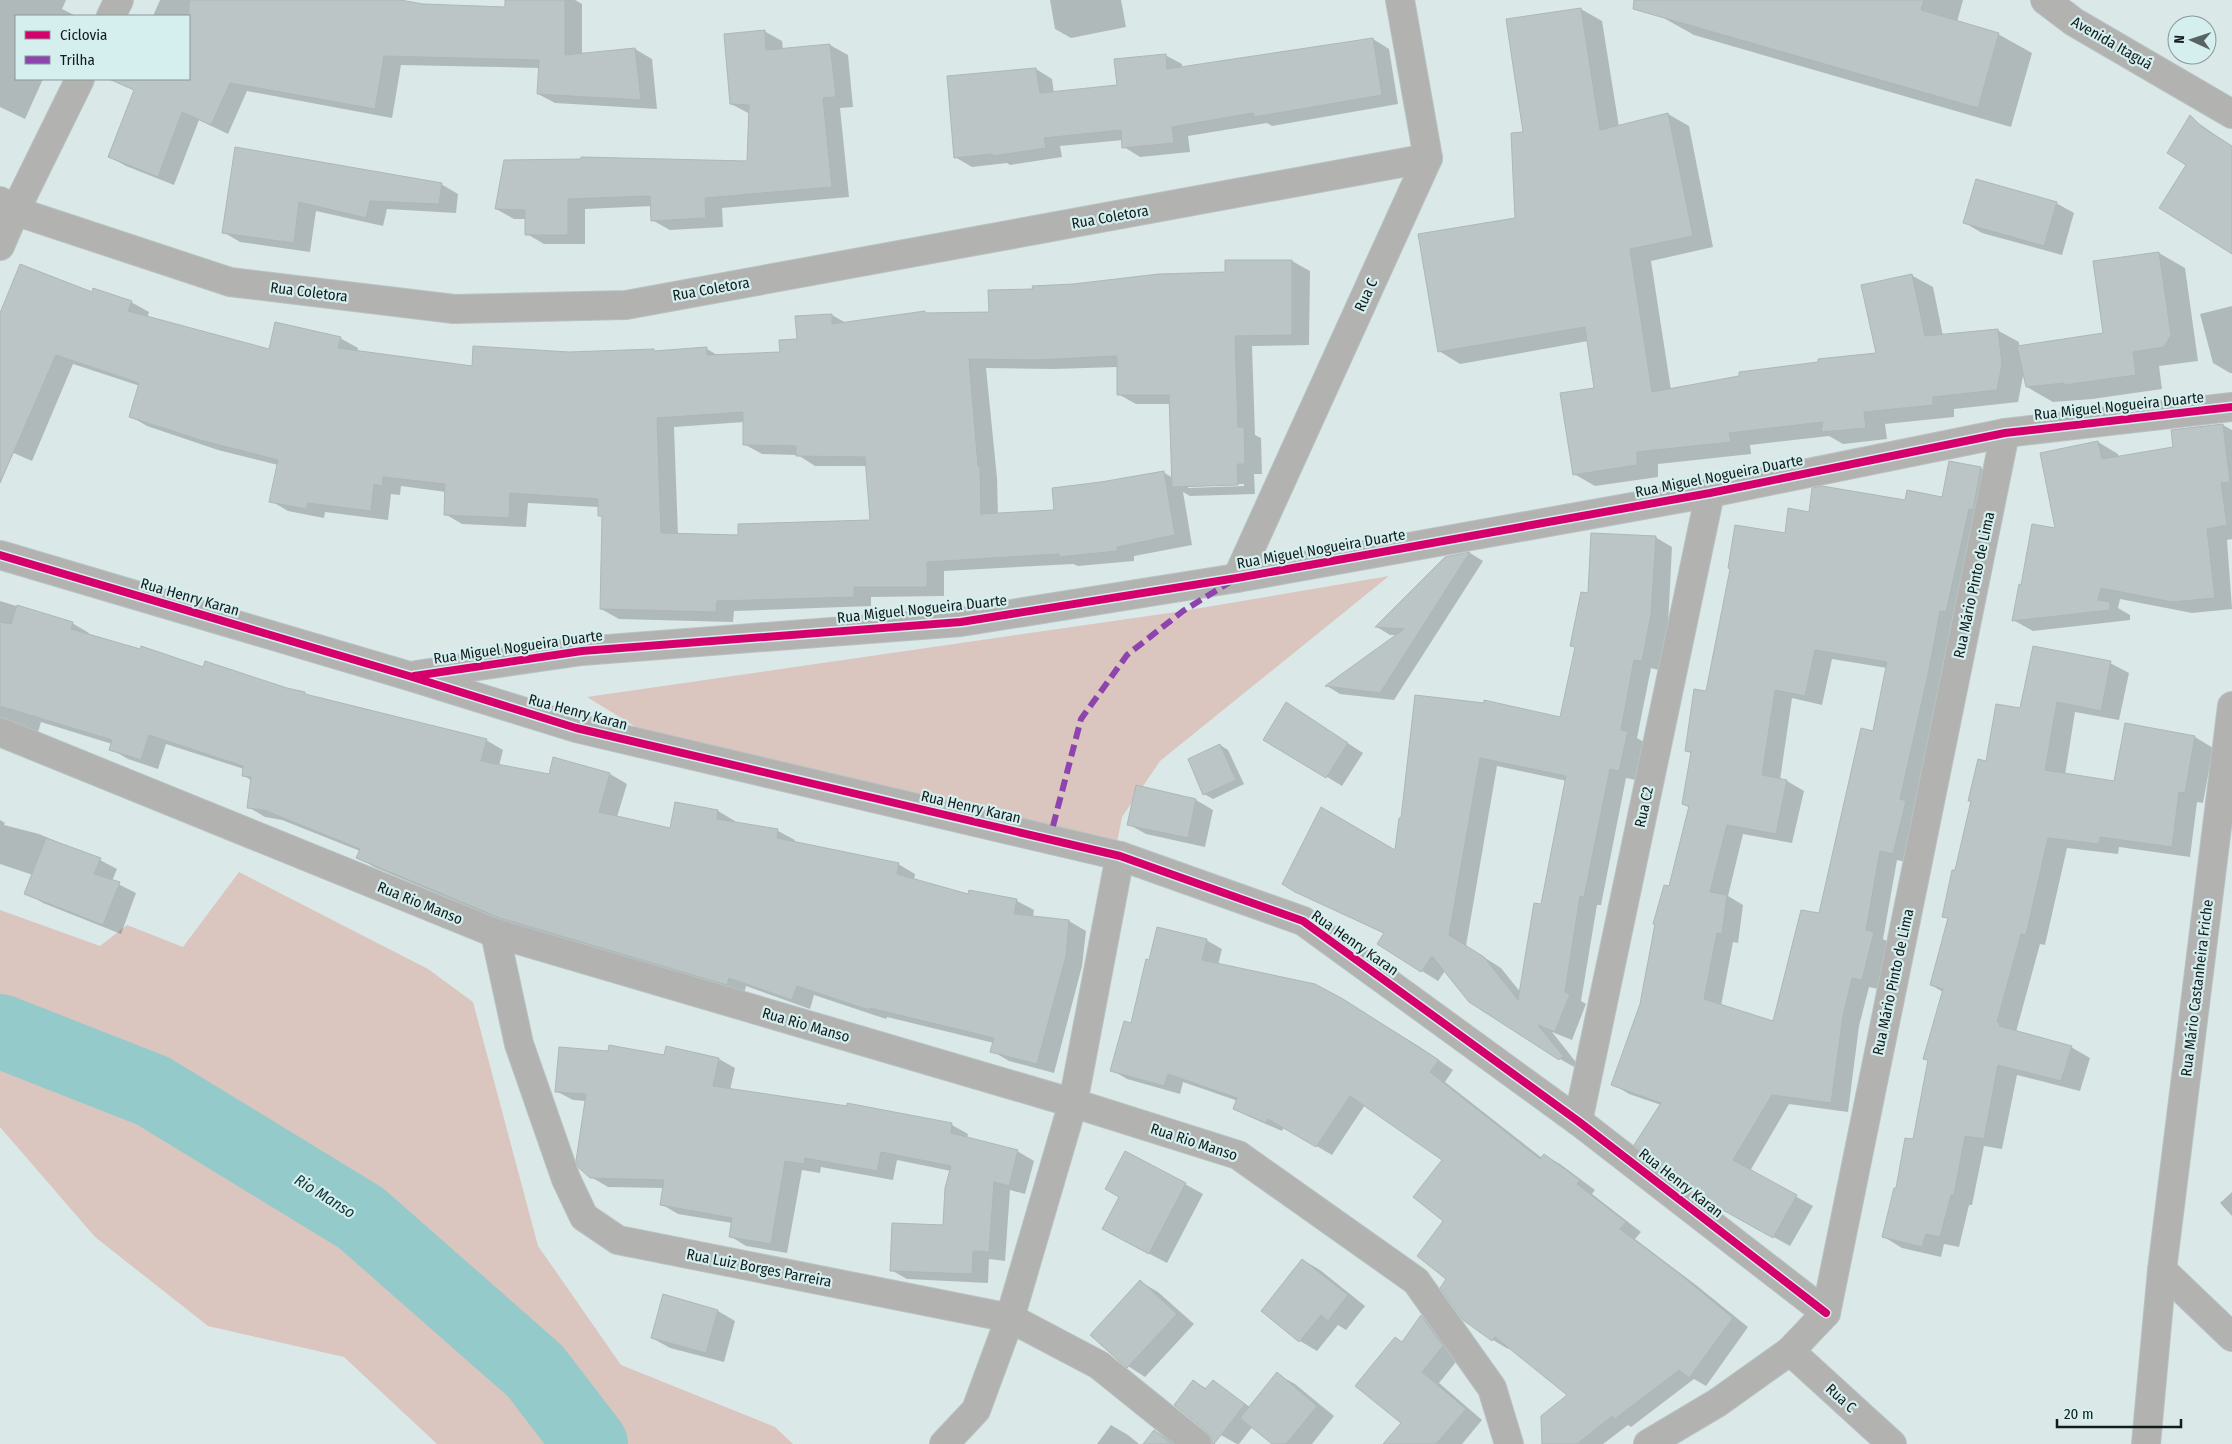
<svg xmlns="http://www.w3.org/2000/svg" width="2232" height="1444" viewBox="0 0 2232 1444" font-family="'Fira Sans Condensed',sans-serif">
<style>
.green{fill:#dac5bf}
.shadow{fill:#0003;fill-rule:evenodd}
.lines{fill:none;stroke-linecap:round;stroke-linejoin:round}
.river{stroke:#95cacb;stroke-width:74}
.building{fill:#bbc5c5;stroke:#adb7b7;fill-rule:evenodd}
.minor-casing{stroke:#b8c2c3;stroke-width:30}
.tertiary-casing{stroke:#b8c2c3;stroke-width:30}
.minor{stroke:#b2b2b1;stroke-width:28}
.tertiary{stroke:#b2b2b1;stroke-width:28}
.quiet{stroke:#8e44ad;stroke-width:6;stroke-dasharray:12 6;stroke-linecap:butt}
.cycleway-casing{stroke:#d5eeee;stroke-width:11}
.cycleway{stroke:#d6006c;stroke-width:8}
.labels{text-anchor:middle;dominant-baseline:central;stroke-width:4.5;stroke-linejoin:round;paint-order:stroke}
.street-label{font-size:15px;fill:#131c1d;stroke:#d5eeee}
.water-label{font-size:16px;font-style:italic;fill:#123637;stroke:#d5eeee}
</style>
<rect width="100%" height="100%" fill="#dbe8e8"/>
<!-- green -->
<g class="green">
<polygon points="1389,576 1160,761 1122,817 1116,848 652,737 587,697 1183,611"/>
<polygon points="239,872 428,969 473,1002 538,1246 621,1365 775,1427 793,1444 437,1444 344,1357 208,1326 95,1237 0,1127 0,910 100,946 127,925 183,947"/>
</g>
<!-- shadow -->
<g class="shadow">
<polygon points="0,0 66,0 62,9 76,16 16,16 16,79 43,79 25,119 0,107"/>
<polygon points="160,0 392,0 423,5 507,8 507,0 575,0 582,4 582,54 635,49 652,59 657,109 555,103 538,94 539,68 401,65 392,118 247,91 228,134 199,120 174,185 126,166 110,157 141,79 189,79 189,16 153,16"/>
<polygon points="1050,0 1121,0 1126,27 1071,38 1055,29"/>
<polygon points="1665,0 1963,0 1957,22 1998,34 2032,53 2011,127 1694,35 1660,16"/>
<polygon points="1581,9 1602,21 1619,127 1668,114 1689,126 1713,247 1651,261 1671,390 1877,354 1911,275 1933,287 1943,336 1997,330 2019,342 2019,347 2104,334 2159,253 2185,268 2198,361 2159,366 2162,389 2092,399 2053,402 2027,387 2024,371 2018,402 1954,409 1954,417 1885,424 1887,439 1843,444 1829,436 1750,445 1751,454 1658,464 1658,477 1595,486 1574,474 1595,390 1588,341 1460,364 1439,351 1516,219 1524,134"/>
<polygon points="764,31 782,41 783,50 830,45 848,55 853,107 840,108 849,197 722,208 723,227 670,230 652,220 652,206 585,209 585,244 544,244 527,234 527,219 514,219 496,209 748,162 750,114 731,104"/>
<polygon points="1373,39 1389,49 1398,104 1272,126 1267,123 1188,136 1190,152 1140,157 1124,147 1123,140 1060,146 1062,157 1010,165 1007,163 972,167 955,157 1036,69 1052,79 1054,93 1118,86 1165,55 1182,64 1182,68"/>
<polygon points="2190,117 2232,147 2232,252 2188,164"/>
<polygon points="236,148 441,184 458,194 456,213 387,209 383,226 316,211 310,252 240,242 223,232"/>
<polygon points="2056,203 2074,213 2062,255 1982,233 1965,223"/>
<path d="M1226,261H1292L1310,271L1309,345L1252,346L1255,435L1261,438L1262,474H1254L1255,494L1190,496L1183,492L1192,545L1134,556V561L1078,566L1073,564L944,571V596L871,597V606L734,611L733,622L619,619L601,609L603,518L599,515V507L528,503L526,527L462,524L445,514L446,492L401,486L400,495L391,494L388,520L325,512L324,518L288,511L271,501L278,465L218,450L147,426L130,416L140,386L73,364L32,461L0,447V317L92,294L131,302L149,312L147,318L270,350L340,338L358,348L357,352L473,367L569,353L657,352L707,349L719,356L781,353L832,315L846,323L924,312L928,315L990,313L1034,291L1226,274ZM1118,367V394L1136,404H1171L1173,478L1163,472L1102,483L1056,512L998,514L997,478L986,368L1053,369ZM744,422V444L762,454L798,455L815,466H867L872,521L740,536L678,535L674,427ZM1244,484V486L1188,488V485Z"/>
<polygon points="2232,306 2232,373 2230,373 2213,363 2200,314"/>
<polygon points="2223,425 2232,430 2232,539 2227,540 2232,609 2192,613 2120,599 2118,608 2130,615 2130,620 2033,631 2013,620 2022,586 2057,530 2098,442 2118,454 2119,458 2174,448"/>
<path d="M1950,462L1981,468L1998,478L1910,863L1897,860L1883,939L1890,943L1879,989L1869,987L1859,1026L1848,1112L1789,1104L1750,1171L1813,1206L1790,1246L1732,1214L1716,1203L1661,1105L1629,1094L1613,1084L1641,1004L1656,925L1654,923L1670,887L1690,808L1683,804L1692,754L1686,750L1707,693L1786,534L1810,513L1906,501L1943,499ZM1832,659L1887,668L1874,733L1820,915L1774,1022L1721,1006L1733,942L1738,943L1743,905L1728,896L1743,834L1792,843L1804,791L1787,781L1780,780L1792,698L1822,705Z"/>
<path d="M1655,537L1672,547L1668,625L1658,670L1651,668L1637,738L1644,742L1636,780L1626,778L1601,905H1597L1581,1001L1586,1004L1572,1040L1552,1032L1579,1066L1576,1068L1560,1059L1445,971L1438,981L1379,944L1385,934L1295,891L1396,852L1402,820L1416,696L1561,718L1576,648L1571,645L1589,595ZM1497,766L1567,781L1542,905L1521,993L1501,968L1466,946Z"/>
<polygon points="1470,553 1483,561 1394,700 1340,694 1327,686 1397,635 1390,635 1377,627 1445,558"/>
<polygon points="0,601 72,623 89,633 88,635 203,669 486,740 503,750 499,766 549,776 610,774 627,784 617,817 671,830 718,811 735,821 734,823 778,831 795,840 794,843 898,864 915,874 914,880 969,895 970,891 1017,901 1034,910 1033,917 1069,921 1086,931 1082,966 1054,1073 1009,1061 992,1051 994,1043 887,1017 886,1019 814,995 810,1009 746,986 744,994 518,927 374,867 358,857 360,851 282,820 265,817 248,807 252,781 243,775 244,769 166,744 158,769 128,759 111,749 112,744 41,722 38,732 0,721"/>
<polygon points="2110,663 2129,673 2119,720 2075,712 2065,775 2115,782 2126,724 2195,737 2213,748 2203,803 2197,802 2190,857 2119,847 2118,854 2067,848 2045,945 2040,944 2016,1032 2071,1047 2090,1058 2080,1091 2017,1075 2002,1149 1984,1146 1972,1205 1969,1205 1959,1247 1944,1244 1941,1257 1902,1248 1884,1237 1914,1141 1929,1061 1925,1058 1943,992 1931,985 1949,919 1944,916 1987,763 2021,710"/>
<polygon points="1301,713 1363,753 1342,786 1265,739"/>
<polygon points="1220,745 1228,750 1244,784 1213,799 1204,794"/>
<polygon points="1136,787 1196,800 1213,810 1205,847 1146,834 1128,824"/>
<polygon points="0,820 5,823 4,825 39,834 100,860 117,869 112,881 136,893 121,934 43,903 26,893 33,875 0,864"/>
<polygon points="1206,940 1222,949 1218,965 1343,1000 1420,1047 1453,1070 1445,1082 1542,1158 1544,1155 1560,1164 1595,1190 1592,1194 1641,1232 1635,1239 1696,1285 1748,1327 1706,1386 1694,1379 1631,1427 1628,1425 1603,1444 1543,1444 1569,1395 1510,1347 1508,1349 1493,1340 1464,1320 1448,1279 1444,1159 1365,1105 1332,1155 1284,1127 1282,1131 1250,1117 1234,1109 1238,1101 1183,1082 1180,1094 1127,1079 1112,1070 1131,1025"/>
<polygon points="665,1056 719,1059 735,1068 730,1090 952,1125 968,1134 967,1138 1017,1151 1034,1161 1025,1194 1010,1190 1005,1261 989,1259 988,1283 907,1279 891,1270 944,1226 951,1171 897,1160 893,1180 821,1167 820,1173 802,1170 787,1253 746,1246 730,1236 732,1223 678,1214 661,1204 664,1188 608,1187 591,1177 586,1101 573,1100 556,1091"/>
<polygon points="1185,1184 1203,1194 1167,1263 1121,1239"/>
<polygon points="2232,1192 2232,1216 2220,1203"/>
<polygon points="1303,1260 1320,1270 1365,1306 1346,1330 1338,1325 1317,1351 1300,1341 1262,1311"/>
<polygon points="1141,1282 1158,1292 1194,1324 1145,1377 1128,1366"/>
<polygon points="718,1311 735,1321 724,1362 670,1348 652,1338"/>
<polygon points="1421,1316 1438,1326 1460,1357 1439,1383 1482,1420 1462,1444 1393,1444 1403,1422 1403,1343"/>
<polygon points="1277,1374 1295,1384 1334,1416 1312,1444 1274,1444 1253,1426 1239,1444 1237,1444 1219,1434 1194,1381 1207,1389 1213,1382 1250,1407"/>
<polygon points="1111,1425 1128,1435 1139,1444 1097,1444"/>
<polygon points="1155,1431 1172,1441 1175,1444 1145,1444"/>
</g>
<g class="lines">
<!-- river -->
<polyline class="river" points="0,1031 153,1091 361,1218 535,1371 591,1444"/>
</g>
<!-- building -->
<g class="building">
<polygon points="189,0 400,0 423,4 505,7 505,0 565,0 565,55 635,48 641,100 537,94 539,60 384,56 375,109 230,83 211,125 182,112 158,177 108,157 134,90 109,79 189,79"/>
<polygon points="1634,0 1924,0 1921,10 1999,33 1978,108 1633,9"/>
<polygon points="1581,8 1600,130 1668,113 1693,236 1630,249 1652,392 1739,376 1739,372 1818,362 1818,359 1876,353 1861,285 1912,274 1925,336 1998,329 2002,364 1997,390 1933,397 1933,405 1864,412 1866,428 1821,432 1823,422 1729,433 1731,442 1637,452 1637,465 1573,475 1560,393 1594,388 1585,327 1438,352 1418,234 1515,218 1511,133 1523,132 1506,19"/>
<polygon points="765,30 766,50 830,44 836,97 823,98 832,187 705,198 706,218 651,221 650,196 568,199 568,235 525,235 525,210 495,209 504,160 581,159 581,157 747,161 749,105 730,104 724,34"/>
<polygon points="1373,38 1382,95 1254,117 1253,113 1172,127 1174,143 1122,148 1121,130 1044,138 1046,148 993,156 992,154 954,158 947,76 1036,68 1040,93 1117,85 1114,59 1166,54 1167,69"/>
<polygon points="2190,115 2202,127 2232,146 2232,254 2159,208 2186,165 2167,153"/>
<polygon points="235,147 442,183 439,204 370,201 366,218 299,202 294,243 222,233"/>
<polygon points="1976,179 2057,202 2044,246 1963,223"/>
<polygon points="2159,252 2171,335 2164,347 2133,352 2136,375 2064,385 2064,383 2026,387 2017,346 2103,333 2093,261"/>
<path d="M1225,260H1292V335L1235,336L1238,427H1244L1245,464H1237L1238,485L1172,487L1169,395H1117V356L1035,360L969,359L978,466H980L981,514L1054,510L1052,488L1101,482L1164,471L1175,535L1117,547V551L1059,557V554L927,562V587H854V597L717,601L716,612L600,609L602,516H598V499L510,493L509,518L444,515L445,484L383,477L382,486L374,484L371,511L308,503L306,509L269,502L278,460L200,440L129,417L139,383L56,355L0,483V313L20,264L92,292L93,288L132,301L128,311L269,349L275,322L341,337L338,348L472,366L473,346L569,352L654,349V351L707,347V355L780,352L779,340L797,339L795,316L832,314V324L925,311V313L989,312L988,290L1033,289L1032,286L1073,284L1159,274L1225,272ZM743,412V445L796,446V456L865,457L870,520L738,524V535L661,533L657,418Z"/>
<polygon points="2223,424 2230,482 2221,483 2227,525 2207,529 2215,598 2172,602 2101,588 2098,600 2110,602 2110,610 2012,621 2019,584 2021,585 2032,524 2055,528 2040,453 2098,441 2102,459 2173,447 2171,430"/>
<path d="M1949,461L1981,467L1973,510L1969,509L1946,612L1940,611L1929,670L1900,799L1906,801L1893,854L1880,851L1866,930L1874,932L1862,980L1852,978L1843,1016L1831,1103L1772,1095L1733,1160L1797,1195L1773,1238L1714,1205L1715,1204L1682,1181L1634,1145L1661,1103L1611,1085L1640,1004L1655,924H1653L1664,885L1669,886L1689,806L1682,804L1691,752L1685,751L1694,689L1706,691L1730,569L1728,568L1735,525L1785,533L1788,508L1809,512L1812,488L1822,486L1905,500L1907,490L1942,497ZM1815,650L1887,662L1873,731L1861,728L1819,913L1801,910L1773,1021L1704,999L1717,933L1722,934L1727,895L1710,892L1727,825L1776,834L1787,780L1762,775L1775,690L1805,696Z"/>
<path d="M1591,533L1656,536L1651,615L1642,661L1634,660L1621,730L1628,731L1619,771L1610,769L1584,897L1580,896L1565,992L1570,994L1555,1032L1538,1025L1563,1056L1559,1060L1469,1002L1432,956L1421,972L1377,944L1384,933L1295,892L1282,884L1321,807L1395,850L1399,818H1401L1415,695L1484,703V700L1560,717L1575,647L1570,646L1581,592L1588,593ZM1480,758L1566,776L1541,904L1534,903L1518,1000L1484,957L1449,935Z"/>
<polygon points="1470,552 1380,693 1325,686 1404,629 1375,627 1445,557"/>
<polygon points="17,605 73,622 71,629 140,649 141,646 203,667 205,661 287,688 305,692 305,694 487,739 481,761 549,774 553,757 610,773 599,812 670,828 675,802 718,810 717,819 778,829 777,838 899,863 897,874 968,894 969,890 1017,899 1014,914 1069,920 1066,956 1037,1064 990,1052 994,1038 870,1008 869,1010 797,986 792,1000 729,978 727,985 500,918 356,858 360,849 264,810 247,808 251,777 242,776 243,766 149,735 141,760 109,750 112,740 0,706 0,622 11,624"/>
<polygon points="2033,646 2111,661 2101,711 2057,702 2045,770 2114,781 2125,723 2195,736 2185,793 2179,792 2172,847 2100,837 2099,844 2048,838 2026,935 2021,934 1997,1022 2000,1023 1999,1026 2072,1046 2061,1081 1998,1065 1984,1139 1965,1136 1954,1195 1951,1195 1940,1237 1926,1234 1922,1247 1882,1237 1894,1188 1896,1188 1905,1138 1913,1139 1928,1060 1923,1059 1943,989 1930,985 1948,918 1942,917 1952,870 1955,870 1971,801 1968,801 1978,759 1986,761 1996,704 2020,708"/>
<polygon points="1286,702 1348,743 1326,778 1263,740"/>
<polygon points="1220,744 1236,780 1203,795 1188,759"/>
<polygon points="1136,785 1196,799 1188,838 1127,825"/>
<polygon points="46,838 101,858 94,874 120,882 103,925 24,894"/>
<polygon points="1157,927 1207,939 1202,960 1315,984 1343,999 1439,1060 1430,1072 1540,1159 1544,1154 1580,1180 1577,1184 1626,1222 1620,1229 1681,1275 1733,1318 1689,1378 1679,1370 1615,1419 1612,1416 1577,1444 1542,1444 1541,1416 1567,1395 1495,1337 1492,1341 1463,1320 1440,1288 1446,1279 1417,1256 1443,1221 1413,1197 1442,1160 1350,1096 1316,1147 1268,1119 1266,1123 1233,1109 1237,1098 1168,1074 1164,1086 1110,1071 1124,1021 1131,1023 1146,959 1149,960"/>
<polygon points="609,1045 664,1055 666,1046 719,1058 713,1086 847,1106 847,1103 952,1123 951,1133 1018,1150 1009,1186 994,1182 989,1252 973,1251 972,1274 890,1271 892,1223 943,1225 945,1188 951,1166 881,1152 877,1171 805,1158 804,1164 785,1161 771,1244 729,1237 732,1218 660,1205 664,1180 590,1178 579,1168 576,1161 586,1094 555,1092 559,1047 608,1051"/>
<polygon points="1125,1151 1186,1183 1149,1254 1102,1229 1119,1197 1105,1189"/>
<polygon points="1302,1259 1348,1295 1328,1321 1321,1315 1299,1342 1261,1311"/>
<polygon points="1140,1280 1177,1314 1127,1368 1090,1335"/>
<polygon points="663,1294 718,1310 706,1353 651,1338"/>
<polygon points="1421,1315 1443,1346 1422,1372 1466,1409 1436,1444 1383,1444 1401,1423 1355,1386 1395,1337 1402,1342"/>
<polygon points="1277,1372 1317,1406 1286,1444 1272,1444 1240,1418"/>
<polygon points="1193,1380 1205,1389 1213,1380 1245,1404 1214,1444 1212,1444 1211,1438 1207,1432 1174,1405"/>
<polygon points="1154,1430 1172,1444 1143,1444"/>
</g>
<g class="lines">
<defs>
<g id="minor">
<polyline points="111,16 119,0"/>
<polyline points="0,201 15,211 230,282 454,309 626,305 1428,158"/>
<polyline points="0,246 15,211 80,79"/>
<polyline points="0,555 409,676 576,728 1120,856 1303,921 1578,1121 1826,1313"/>
<polyline points="1237,578 1428,158 1400,0"/>
<polyline points="416,675 582,651 961,622 1237,578 1710,493 2005,433 2232,407"/>
<polyline points="0,732 495,933 1073,1103 1238,1155 1416,1281 1492,1388 1509,1444"/>
<polyline points="495,933 519,1044 566,1179 584,1217 618,1240 1010,1318 1099,1365 1197,1444"/>
<polyline points="1578,1121 1710,493"/>
<polyline points="2162,1270 2232,1337"/>
<polyline points="1790,1351 1892,1444"/>
<polyline points="944,1444 976,1410 1010,1318 1073,1103 1120,856"/>
<polyline points="1648,1444 1717,1403 1790,1351 1826,1313 2005,433"/>
<polyline points="2146,1444 2162,1270 2232,706"/>
</g>
<polyline id="tertiary" points="2045,0 2074,22 2232,114"/>
</defs>
<!-- minor casing -->
<use href="#minor" class="minor-casing"/>
<!-- tertiary casing -->
<use href="#tertiary" class="tertiary-casing"/>
<!-- minor -->
<use href="#minor" class="minor"/>
<!-- tertiary -->
<use href="#tertiary" class="tertiary"/>
<!-- quiet -->
<polyline class="quiet" points="1053,826 1081,719 1127,655 1183,611 1230,582"/>
<defs>
<g id="cycleway">
<polyline points="0,555 409,676 576,728 1120,856 1303,921 1578,1121 1826,1313"/>
<polyline points="414,676 582,651 961,622 1237,578 1710,493 2005,433 2232,407"/>
</g>
</defs>
<!-- cycleway casing -->
<use href="#cycleway" class="cycleway-casing"/>
<!-- cycleway -->
<use href="#cycleway" class="cycleway"/>
</g>
<g class="labels">
<!-- street labels -->
<g class="street-label">
<text transform="translate(2112 43) rotate(30)">Avenida Itaguá</text>
<text transform="translate(1110 217) rotate(-10)">Rua Coletora</text>
<text transform="translate(711 289) rotate(-10)">Rua Coletora</text>
<text transform="translate(309 292) rotate(7)">Rua Coletora</text>
<text transform="translate(1366 295) rotate(-65)">Rua C</text>
<text transform="translate(2119 406) rotate(-6)">Rua Miguel Nogueira Duarte</text>
<text transform="translate(1719 476) rotate(-11)">Rua Miguel Nogueira Duarte</text>
<text transform="translate(1321 549) rotate(-10)">Rua Miguel Nogueira Duarte</text>
<text transform="translate(1974 585) rotate(-78)">Rua Mário Pinto de Lima</text>
<text transform="translate(190 597) rotate(16)">Rua Henry Karan</text>
<text transform="translate(922 609) rotate(-6)">Rua Miguel Nogueira Duarte</text>
<text transform="translate(518 647) rotate(-8)">Rua Miguel Nogueira Duarte</text>
<text transform="translate(578 712) rotate(15)">Rua Henry Karan</text>
<text transform="translate(971 807) rotate(13)">Rua Henry Karan</text>
<text transform="translate(1644 807) rotate(-78)">Rua C2</text>
<text transform="translate(420 903) rotate(22)">Rua Rio Manso</text>
<text transform="translate(1355 943) rotate(35)">Rua Henry Karan</text>
<text transform="translate(1893 982) rotate(-78)">Rua Mário Pinto de Lima</text>
<text transform="translate(2197 988) rotate(-83)">Rua Mário Castanheira Friche</text>
<text transform="translate(806 1025) rotate(16)">Rua Rio Manso</text>
<text transform="translate(1194 1142) rotate(18)">Rua Rio Manso</text>
<text transform="translate(1681 1183) rotate(38)">Rua Henry Karan</text>
<text transform="translate(759 1268) rotate(11)">Rua Luiz Borges Parreira</text>
<text transform="translate(1841 1398) rotate(42)">Rua C</text>
</g>
<!-- water labels -->
<g class="water-label">
<text transform="translate(325 1196) rotate(32)">Rio Manso</text>
</g>
</g>
<!-- legend -->
<rect x="15" y="15" width="175" height="65" fill="#d5eeee" stroke="#879a9a"/>
<rect x="25" y="31" width="25" height="8" fill="#d6006c" stroke="#879a9a"/>
<text x="60" y="40" font-size="15" fill="#131c1d">Ciclovia</text>
<rect x="25" y="56" width="25" height="8" fill="#8e44ad" stroke="#879a9a"/>
<text x="60" y="65" font-size="15" fill="#131c1d">Trilha</text>
<!-- north arrow -->
<g transform="translate(2192 40) rotate(273)"><circle r="24" fill="#d5eeee" stroke="#879a9a"/>
<path d="M0-4L9 19L0 12L-9 19Z" fill="#596364"/>
<text y="-8" font-size="14" font-weight="bold" text-anchor="middle" fill="#131c1d">N</text>
</g>
<!-- scale -->
<path d="M2057 1419v8h124v-8" fill="none" stroke="#131c1d" stroke-width="2.5"/>
<text x="2064" y="1419" font-size="15" fill="#131c1d" stroke="#d5eeee" stroke-width="4" paint-order="stroke">20 m</text>
</svg>
